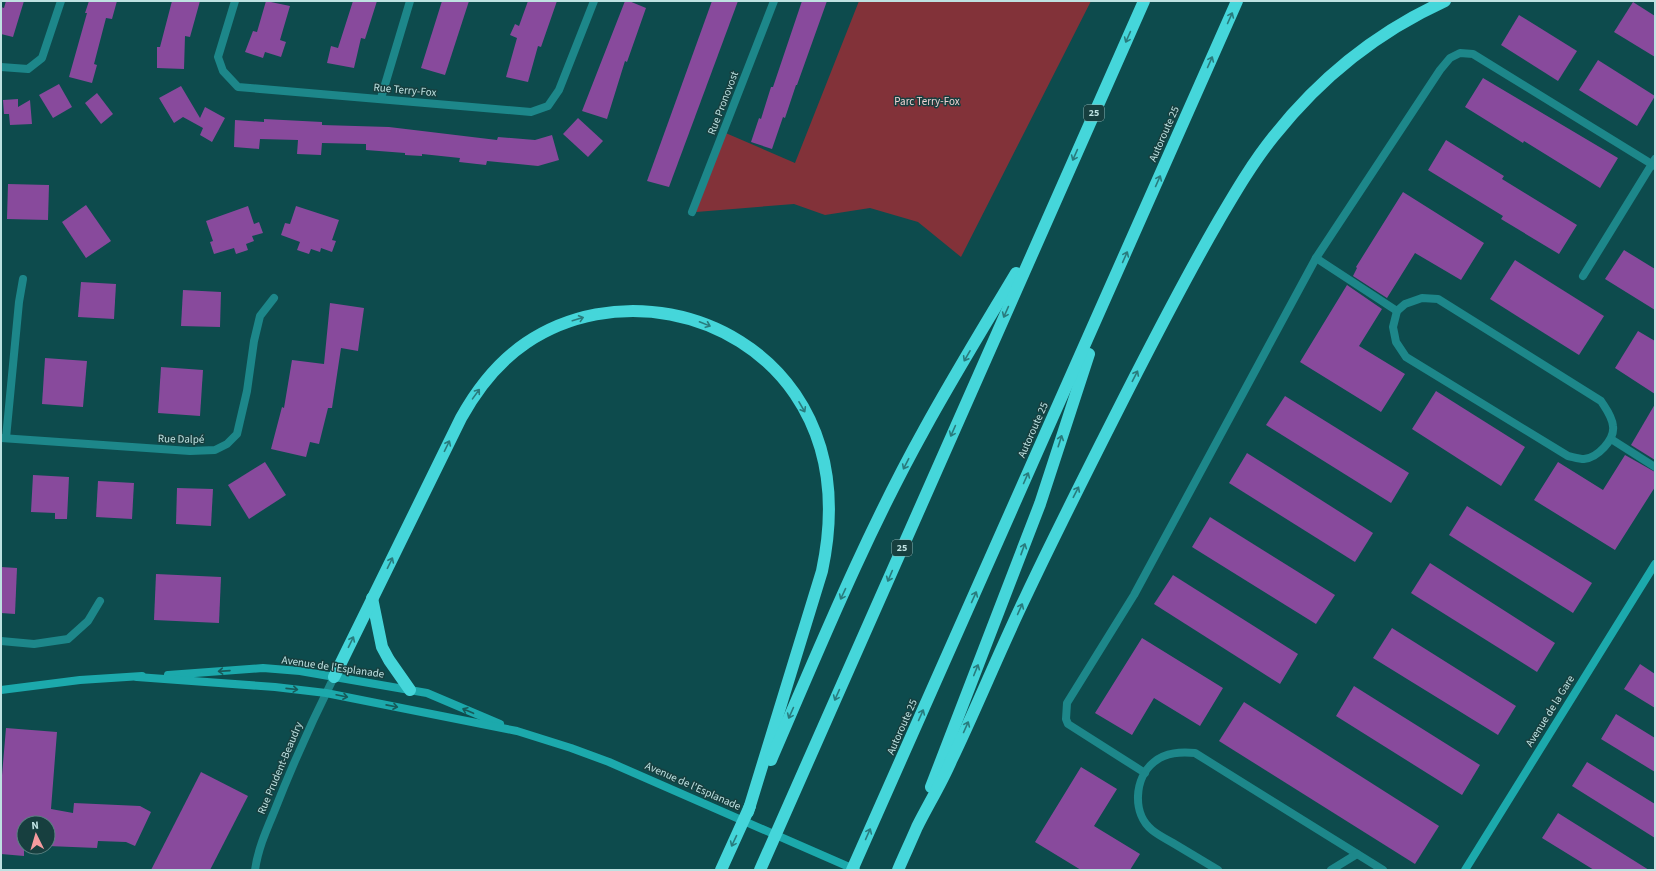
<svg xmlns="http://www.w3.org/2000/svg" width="1656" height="871" viewBox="0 0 1656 871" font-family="'Source Sans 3',sans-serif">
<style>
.green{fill:#823239}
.building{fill:#884a9c}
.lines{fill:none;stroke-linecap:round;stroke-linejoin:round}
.lane{stroke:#1d878a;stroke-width:8}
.street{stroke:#1d878a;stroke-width:8}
.secondary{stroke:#1ca9ac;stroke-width:8}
.highway{stroke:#45d6da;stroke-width:12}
.oneway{stroke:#297b7d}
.oneway2{stroke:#185a5a}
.labels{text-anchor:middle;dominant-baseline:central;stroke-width:3;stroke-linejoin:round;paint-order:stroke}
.shield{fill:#173f3f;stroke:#8cb0b0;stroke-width:1}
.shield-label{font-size:10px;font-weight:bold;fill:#bee1e1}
.street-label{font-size:11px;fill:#bee1e1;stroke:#173f3f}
.park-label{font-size:11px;fill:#f0d2d2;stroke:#173f3f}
</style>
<rect width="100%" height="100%" fill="#0d4b4d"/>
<!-- green -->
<polygon class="green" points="859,1 1091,1 961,257 918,222 870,208 825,215 794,204 696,212 721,131 795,163"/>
<!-- building -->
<g class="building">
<polygon points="6,1 24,1 13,37 1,34 1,7 4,8"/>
<polygon points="89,1 117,1 112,19 106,18 94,64 97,65 92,83 69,77 87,13 85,13"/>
<polygon points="172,1 200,1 190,37 185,36 184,69 157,68 157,47 160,47"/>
<polygon points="266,1 290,6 280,40 286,42 281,57 265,52 263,58 245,52 253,31 257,32"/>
<polygon points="353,1 377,1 365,39 361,38 354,68 327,63 331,46 338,48"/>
<polygon points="442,1 469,1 445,75 421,68"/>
<polygon points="528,1 557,1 541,47 538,46 528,82 506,77 517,38 510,35 515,24 519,26"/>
<polygon points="625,1 629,1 646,8 627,62 625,61 607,119 582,111"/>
<polygon points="712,1 738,1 669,187 647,181"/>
<polygon points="802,1 827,1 797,85 796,85 785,118 783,117 772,149 751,142 759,118 761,119 771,87 773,87"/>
<polygon points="1633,2 1655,16 1655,57 1614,32"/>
<polygon points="1519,15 1577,51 1558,81 1501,45"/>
<polygon points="1598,60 1655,96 1637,126 1579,90"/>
<polygon points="1483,78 1618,158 1600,188 1524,141 1523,143 1465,107"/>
<polygon points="59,84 72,107 53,118 39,95"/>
<polygon points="181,86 200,118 205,107 225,118 212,142 200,135 203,128 183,117 174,123 159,98"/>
<polygon points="97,93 113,114 101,124 85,103"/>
<polygon points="18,99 18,107 30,100 32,124 10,125 9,114 4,114 3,100"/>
<polygon points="578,118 603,141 588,157 563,134"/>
<polygon points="264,119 322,122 322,125 389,127 497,140 498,137 535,140 552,135 559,160 538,166 487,161 486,165 459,162 460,158 422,154 422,156 405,155 405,153 366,150 366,144 322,143 321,155 297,154 298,140 260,139 259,149 234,147 235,120 264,122"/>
<polygon points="1446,140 1504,176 1502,179 1577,225 1559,254 1501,219 1503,216 1428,170"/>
<polygon points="8,184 49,185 48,220 7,219"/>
<polygon points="1403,192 1484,243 1461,280 1415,253 1387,298 1353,276 1357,268 1356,267"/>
<polygon points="86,205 111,241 86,258 62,222"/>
<polygon points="248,206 254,224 259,222 263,233 252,236 254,241 246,244 248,250 236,254 234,248 214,254 210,242 213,241 206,221"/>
<polygon points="296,206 339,220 332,240 336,241 332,252 321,248 320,252 311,249 309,254 297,250 300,242 281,235 285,223 290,224"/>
<polygon points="1624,250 1655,269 1655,310 1605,279"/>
<polygon points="1515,260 1604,316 1579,355 1490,299"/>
<polygon points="81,282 116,284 114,319 78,317"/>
<polygon points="1347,285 1382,309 1359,346 1405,374 1381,412 1300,362"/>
<polygon points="183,290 221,292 220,327 181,326"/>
<polygon points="330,303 364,308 358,351 341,348 332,408 328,408 319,444 310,442 306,457 271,449 282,407 284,408 292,360 324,364"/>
<polygon points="1638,331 1655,341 1655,394 1615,368"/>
<polygon points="45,358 87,361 83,407 42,404"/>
<polygon points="161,367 203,370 200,416 158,413"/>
<polygon points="1436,391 1525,447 1501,486 1412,429"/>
<polygon points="1285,396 1409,473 1391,503 1266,425"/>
<polygon points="1655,404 1655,460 1631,445"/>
<polygon points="1247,453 1373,533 1355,562 1229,483"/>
<polygon points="1625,455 1655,472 1655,487 1615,550 1534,500 1558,462 1603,490"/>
<polygon points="265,462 286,495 249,519 228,485"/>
<polygon points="33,475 69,477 67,519 55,519 55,513 31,512"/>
<polygon points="98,481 134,483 132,519 96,517"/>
<polygon points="177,488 213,489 211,526 176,524"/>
<polygon points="1467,506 1592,583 1573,613 1449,535"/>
<polygon points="1210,517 1335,595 1316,624 1192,547"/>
<polygon points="1430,563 1555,643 1537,672 1411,593"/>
<polygon points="1,567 17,568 15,614 1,613"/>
<polygon points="156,574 221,577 219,623 154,620"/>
<polygon points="1173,575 1298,654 1280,684 1154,604"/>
<polygon points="1392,628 1516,706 1498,735 1373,658"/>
<polygon points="1142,638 1223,688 1200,726 1154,698 1132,735 1095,713"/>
<polygon points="1640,664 1655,674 1655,708 1624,689"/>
<polygon points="1354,686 1480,765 1462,795 1336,716"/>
<polygon points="1244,702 1439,826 1415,864 1219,741"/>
<polygon points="1616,714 1655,738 1655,772 1601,739"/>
<polygon points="6,728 57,732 51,809 73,813 74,803 140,806 151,812 135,846 126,842 98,841 97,848 48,846 48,823 24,823 24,856 1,854 1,787"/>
<polygon points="1587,762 1655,804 1655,838 1572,786"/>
<polygon points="1081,767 1117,789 1094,826 1140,854 1130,870 1081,870 1035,842"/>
<polygon points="201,772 248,796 210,870 151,870"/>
<polygon points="1558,813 1649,870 1594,870 1542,838"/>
</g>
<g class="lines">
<!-- lane -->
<g class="lane">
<polyline points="1316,258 1397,311"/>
<polyline points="1583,276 1655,159"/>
<path d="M1422,298L1438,299L1601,401C1606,409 1612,416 1613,426C1615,440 1597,458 1584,459C1579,459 1573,457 1568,456L1406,357L1396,342L1393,327L1397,311L1405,304Z"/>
<polyline points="1611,439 1655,467"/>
<polyline points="1145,773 1068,724 1066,719 1067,703 1134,595 1316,258 1440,70 1450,58 1460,53 1473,54 1655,166"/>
<path d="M1218,870C1203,861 1188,852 1173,843C1166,839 1158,835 1152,830C1132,814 1134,778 1154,762C1166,752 1181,752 1195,753L1383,870"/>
<polyline points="1331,870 1357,854"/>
</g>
<!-- street -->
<g class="street">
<polyline points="235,1 218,57 223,71 238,87 531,112 548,106 559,90 594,1"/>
<polyline points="1,67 28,69 42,58 61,1"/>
<polyline points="381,98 410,1"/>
<polyline points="692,212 774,1"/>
<polyline points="1,438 190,451 215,450 227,444 237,434 247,391 254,341 260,316 274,298"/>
<polyline points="6,438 19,302 23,279"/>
<polyline points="1,641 34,644 68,639 88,621 100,601"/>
<path d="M255,870C258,849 266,831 274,812C292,766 312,721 334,677"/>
</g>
<!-- secondary -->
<g class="secondary">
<polyline points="168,675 263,668 300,671 427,693 500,724"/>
<polyline points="137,677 275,687 326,693 517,731 571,748 609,762 856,870"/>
<polyline points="1,690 80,680 142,676"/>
<polyline points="1465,870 1655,564"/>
</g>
<!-- highway -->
<g class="highway">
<polyline points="372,598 382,647 389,660 410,690"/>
<path d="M334,677L461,418C477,389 498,362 526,343C612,285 736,308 795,394C831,447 835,510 822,571L748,812"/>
<path d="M771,760C819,649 865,536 924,430C953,377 985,325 1016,273"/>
<polyline points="931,787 1040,504 1089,354"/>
<polyline points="721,870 750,806"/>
<polyline points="760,870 1144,1"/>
<polyline points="852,870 1237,1"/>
<path d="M898,870C904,856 911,841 917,827C928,805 941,784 951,761C977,707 999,652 1025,598C1057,530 1091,463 1125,396C1155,337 1186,277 1219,220C1236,191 1253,162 1274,136C1320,78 1377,32 1445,1"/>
</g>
</g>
<!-- one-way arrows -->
<defs><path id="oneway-shaft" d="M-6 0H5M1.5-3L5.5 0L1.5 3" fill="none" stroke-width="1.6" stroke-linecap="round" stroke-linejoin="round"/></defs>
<g class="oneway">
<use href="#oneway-shaft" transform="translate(1230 18) rotate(-66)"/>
<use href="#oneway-shaft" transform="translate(1128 37) rotate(114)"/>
<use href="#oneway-shaft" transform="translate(1210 62) rotate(-66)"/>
<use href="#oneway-shaft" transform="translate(1075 155) rotate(114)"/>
<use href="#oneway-shaft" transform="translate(1158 181) rotate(-66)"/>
<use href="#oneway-shaft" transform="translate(1125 257) rotate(-66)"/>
<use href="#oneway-shaft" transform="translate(1006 312) rotate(114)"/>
<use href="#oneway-shaft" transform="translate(578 319) rotate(-17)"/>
<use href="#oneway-shaft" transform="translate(705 324) rotate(22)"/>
<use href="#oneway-shaft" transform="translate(967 356) rotate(120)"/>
<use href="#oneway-shaft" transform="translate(1135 376) rotate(-63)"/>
<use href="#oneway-shaft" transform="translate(476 394) rotate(-54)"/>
<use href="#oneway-shaft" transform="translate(802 407) rotate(60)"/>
<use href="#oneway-shaft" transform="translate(953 431) rotate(114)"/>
<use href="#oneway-shaft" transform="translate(1060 441) rotate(-72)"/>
<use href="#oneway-shaft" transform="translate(447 446) rotate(-64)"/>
<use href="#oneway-shaft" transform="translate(906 464) rotate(117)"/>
<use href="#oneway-shaft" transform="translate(1026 478) rotate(-66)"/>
<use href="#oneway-shaft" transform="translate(1076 492) rotate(-63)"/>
<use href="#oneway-shaft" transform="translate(1023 549) rotate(-70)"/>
<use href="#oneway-shaft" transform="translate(390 563) rotate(-64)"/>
<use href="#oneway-shaft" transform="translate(890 576) rotate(113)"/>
<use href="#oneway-shaft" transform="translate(843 594) rotate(115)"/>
<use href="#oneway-shaft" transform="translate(974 597) rotate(-66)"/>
<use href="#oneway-shaft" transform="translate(1020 609) rotate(-66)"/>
<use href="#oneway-shaft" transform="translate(351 642) rotate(-64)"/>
<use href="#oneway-shaft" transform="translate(976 670) rotate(-68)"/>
<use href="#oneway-shaft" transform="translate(837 695) rotate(114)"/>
<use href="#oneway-shaft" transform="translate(791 713) rotate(114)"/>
<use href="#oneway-shaft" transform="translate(921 715) rotate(-66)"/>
<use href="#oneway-shaft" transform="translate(966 727) rotate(-66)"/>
<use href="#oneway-shaft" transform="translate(868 834) rotate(-66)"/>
<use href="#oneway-shaft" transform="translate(734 841) rotate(115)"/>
</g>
<g class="oneway2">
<use href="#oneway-shaft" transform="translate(224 671) rotate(176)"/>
<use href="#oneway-shaft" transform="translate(292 689) rotate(6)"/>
<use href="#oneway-shaft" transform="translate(342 696) rotate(12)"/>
<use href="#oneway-shaft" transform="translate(392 706) rotate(11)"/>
<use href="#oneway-shaft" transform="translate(468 711) rotate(-157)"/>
</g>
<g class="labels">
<!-- shield labels -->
<g class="shield">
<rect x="1084" y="105" width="20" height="16" rx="3"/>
<rect x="892" y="540" width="20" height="16" rx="3"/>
</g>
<g class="shield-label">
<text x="1094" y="113">25</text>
<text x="902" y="548">25</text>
</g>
<!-- street labels -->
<g class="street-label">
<text transform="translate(405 90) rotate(5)">Rue Terry-Fox</text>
<text transform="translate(723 103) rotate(-69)">Rue Pronovost</text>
<text transform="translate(1164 134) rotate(-66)">Autoroute 25</text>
<text transform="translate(1033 430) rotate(-66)">Autoroute 25</text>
<text transform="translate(181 439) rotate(1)">Rue Dalpé</text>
<text transform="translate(333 667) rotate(8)">Avenue de l'Esplanade</text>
<text transform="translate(1550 711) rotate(-58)">Avenue de la Gare</text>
<text transform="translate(902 727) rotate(-66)">Autoroute 25</text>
<text transform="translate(280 768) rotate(-67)">Rue Prudent-Beaudry</text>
<text transform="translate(693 786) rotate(24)">Avenue de l'Esplanade</text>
</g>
<!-- park labels -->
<g class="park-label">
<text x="927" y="101">Parc Terry-Fox</text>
</g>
</g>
<!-- border -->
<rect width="1656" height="871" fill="none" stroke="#bee1e1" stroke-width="4"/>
<!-- north arrow -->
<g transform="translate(36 835) rotate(355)"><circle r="19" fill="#173f3f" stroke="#5a8080"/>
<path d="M0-3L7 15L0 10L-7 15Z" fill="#f59b9e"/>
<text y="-6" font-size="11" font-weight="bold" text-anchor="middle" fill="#bee1e1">N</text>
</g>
</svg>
